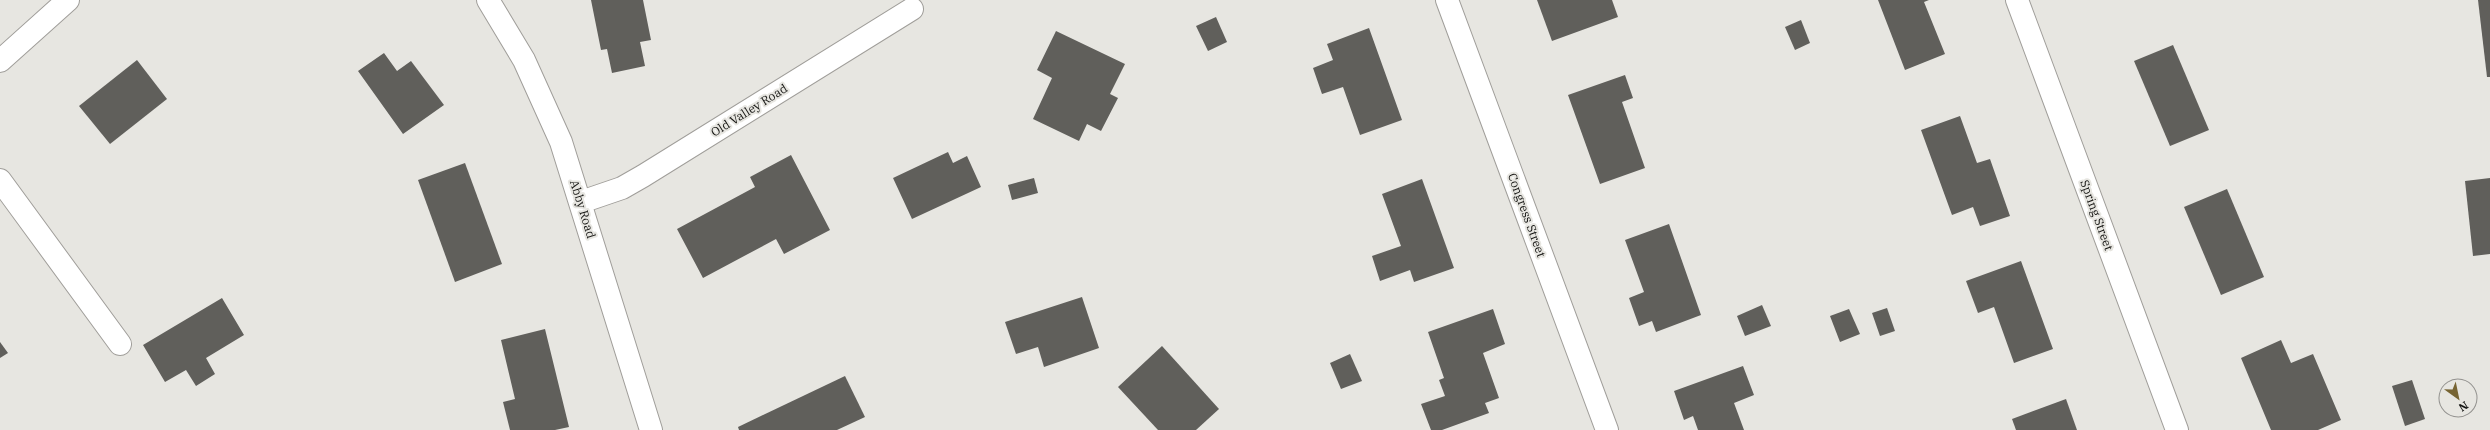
<svg xmlns="http://www.w3.org/2000/svg" width="2490" height="430" viewBox="0 0 2490 430" font-family="'IBM Plex Serif',serif">
<style>
.building{fill:#605f5b}
.lines{fill:none;stroke-linecap:round;stroke-linejoin:round}
.minor-casing{stroke:#a09e9a;stroke-width:24}
.minor{stroke:#fff;stroke-width:22}
.labels{text-anchor:middle;dominant-baseline:central;stroke-width:4;stroke-linejoin:round;paint-order:stroke}
.street-label{font-size:12px;fill:#151513;stroke:#e7e6e1}
</style>
<rect width="100%" height="100%" fill="#e7e6e1"/>
<!-- building -->
<g class="building">
<polygon points="591,0 643,0 651,40 640,42 645,66 612,73 607,49 601,50"/>
<polygon points="1537,0 1612,0 1618,17 1552,41"/>
<polygon points="1878,0 1929,0 1924,2 1945,54 1905,70"/>
<polygon points="2478,0 2490,0 2490,77 2487,77"/>
<polygon points="1216,17 1227,42 1208,51 1196,26"/>
<polygon points="1801,20 1810,43 1795,50 1785,27"/>
<polygon points="1369,28 1402,120 1360,135 1343,87 1322,94 1313,68 1333,60 1327,44"/>
<polygon points="1056,31 1125,64 1110,94 1118,98 1101,131 1087,124 1079,141 1033,119 1052,78 1037,70"/>
<polygon points="2173,45 2209,130 2170,146 2134,61"/>
<polygon points="384,53 397,71 411,61 444,105 403,134 358,71"/>
<polygon points="137,60 167,99 110,144 79,106"/>
<polygon points="1625,75 1633,98 1622,102 1645,168 1600,184 1568,95"/>
<polygon points="1960,116 1977,163 1990,159 2010,216 1980,226 1973,207 1952,215 1921,130"/>
<polygon points="948,152 953,163 967,156 981,187 912,219 893,178"/>
<polygon points="791,155 830,230 784,254 776,239 703,278 677,229 755,187 750,177"/>
<polygon points="465,163 502,264 455,282 418,180"/>
<polygon points="1034,178 1038,193 1012,200 1008,185"/>
<polygon points="2490,178 2490,254 2473,256 2465,181"/>
<polygon points="1422,179 1454,268 1414,282 1410,270 1380,281 1372,256 1401,246 1382,194"/>
<polygon points="2227,189 2264,277 2221,295 2184,207"/>
<polygon points="1669,224 1701,315 1656,332 1652,321 1639,326 1629,298 1644,292 1625,240"/>
<polygon points="2021,261 2053,349 2014,363 1994,307 1978,313 1966,281"/>
<polygon points="1082,297 1099,348 1044,367 1038,347 1016,354 1005,322"/>
<polygon points="222,298 244,335 206,358 215,374 196,386 186,370 165,382 143,345"/>
<polygon points="1762,305 1771,326 1745,336 1737,316"/>
<polygon points="1887,308 1895,331 1880,336 1872,313"/>
<polygon points="1493,309 1505,344 1483,353 1499,398 1485,403 1489,413 1442,430 1431,430 1421,404 1445,396 1439,380 1444,378 1428,332"/>
<polygon points="1849,309 1860,334 1840,342 1830,316"/>
<polygon points="545,329 569,427 555,430 510,430 503,402 515,399 501,340"/>
<polygon points="2281,340 2291,363 2313,354 2341,420 2318,430 2271,430 2241,358"/>
<polygon points="0,342 8,353 0,358"/>
<polygon points="1162,346 1219,409 1196,430 1158,430 1118,387"/>
<polygon points="1350,354 1362,381 1341,389 1330,363"/>
<polygon points="1743,366 1754,395 1734,403 1744,430 1698,430 1693,416 1684,420 1674,391"/>
<polygon points="845,376 865,417 837,430 739,430 738,427"/>
<polygon points="2412,380 2425,419 2405,426 2392,386"/>
<polygon points="2066,399 2077,430 2016,430 2012,419"/>
</g>
<g class="lines">
<defs>
<g id="minor">
<polyline points="488,0 524,60 561,142 651,430"/>
<polyline points="1447,0 1607,430"/>
<polyline points="2017,0 2177,430"/>
<polyline points="0,61 68,0"/>
<polyline points="0,180 120,344"/>
<polyline points="581,202 622,188 643,176 912,9"/>
</g>
</defs>
<!-- minor casing -->
<use href="#minor" class="minor-casing"/>
<!-- minor -->
<use href="#minor" class="minor"/>
</g>
<g class="labels">
<!-- street labels -->
<g class="street-label">
<text transform="translate(749 110) rotate(-32)">Old Valley Road</text>
<text transform="translate(583 209) rotate(73)">Abby Road</text>
<text transform="translate(1527 215) rotate(70)">Congress Street</text>
<text transform="translate(2097 215) rotate(70)">Spring Street</text>
</g>
</g>
<!-- north arrow -->
<g transform="translate(2458 398) rotate(147)"><circle r="19" fill="#e7e6e1" stroke="#93928f"/>
<path d="M0-3L7 15L0 10L-7 15Z" fill="#776433"/>
<text y="-6" font-size="11" font-weight="bold" text-anchor="middle" fill="#151513">N</text>
</g>
</svg>
